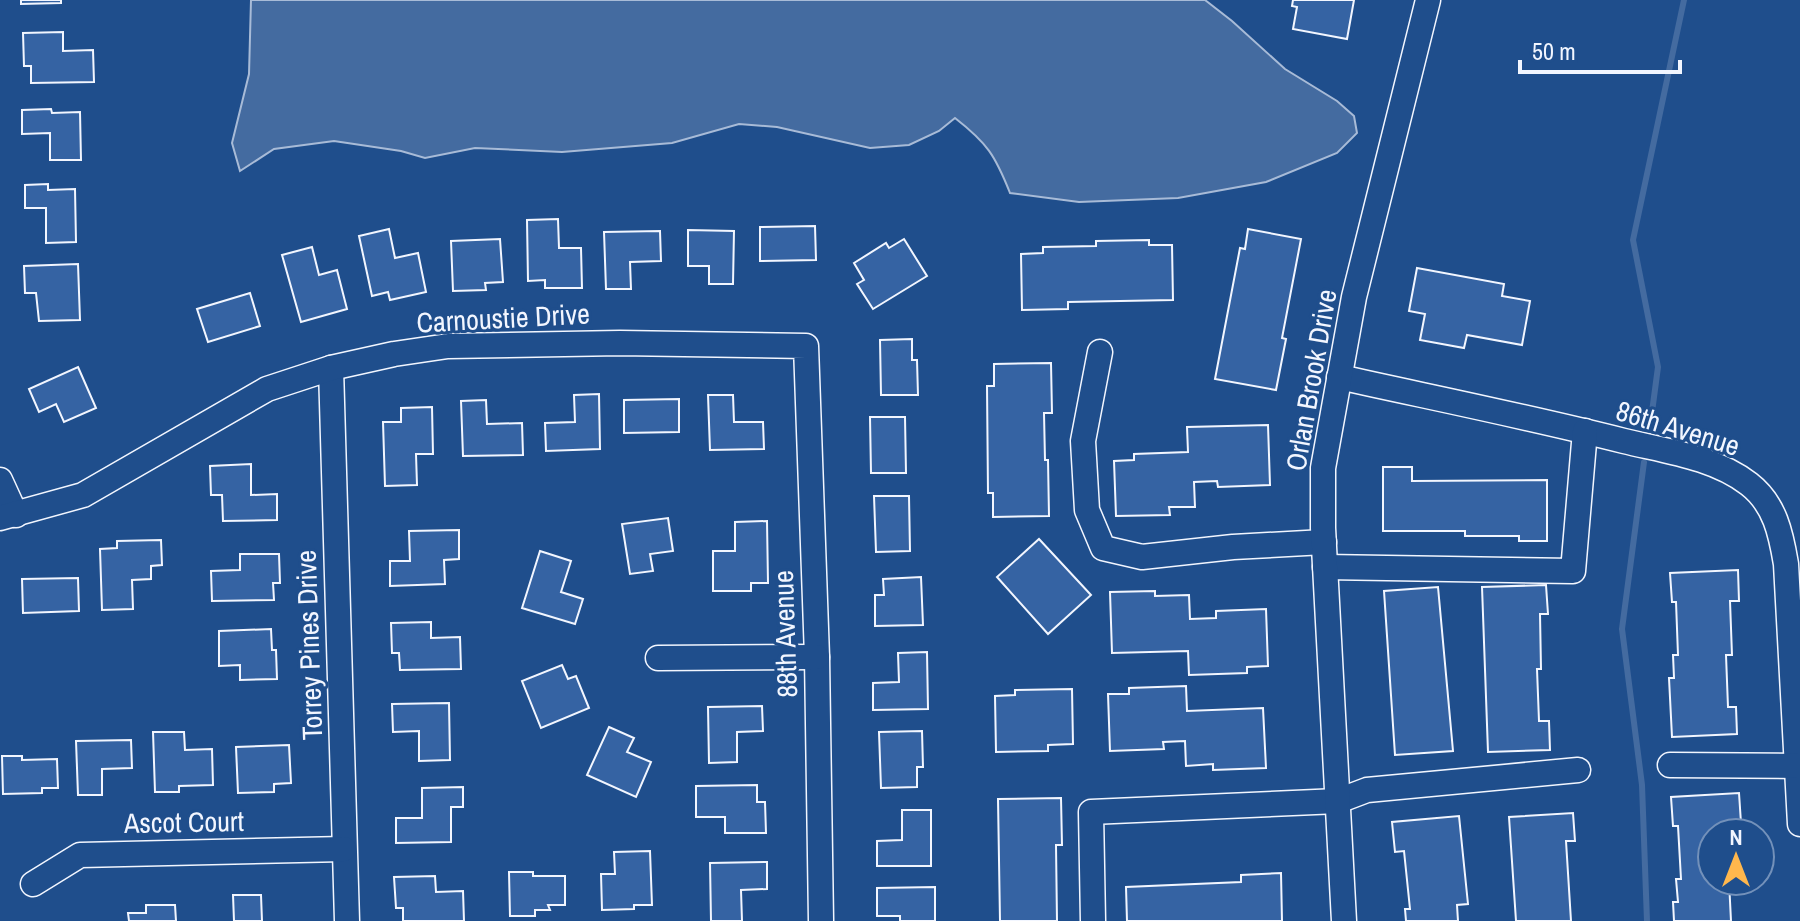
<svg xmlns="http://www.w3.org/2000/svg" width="1800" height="921" viewBox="0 0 1800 921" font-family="'Archivo Narrow',sans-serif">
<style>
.water{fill:#446ba0;stroke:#a8bbd7;stroke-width:2}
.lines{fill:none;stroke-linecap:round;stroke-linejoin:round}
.stream{stroke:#446ba0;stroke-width:6}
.building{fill:#3563a3;stroke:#f2f6ff;stroke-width:2}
.minor-casing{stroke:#f2f6ff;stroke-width:27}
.minor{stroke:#1f4e8c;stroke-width:24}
.labels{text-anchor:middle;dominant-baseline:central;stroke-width:6;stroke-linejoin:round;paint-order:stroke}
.street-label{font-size:28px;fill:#f2f6ff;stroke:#1f4e8c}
</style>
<rect width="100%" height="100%" fill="#1f4e8c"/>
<!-- water -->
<path class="water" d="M251,0H1205L1232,21L1285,69L1337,101L1354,116L1357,133L1337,153L1266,182L1178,198L1079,202L1010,193C995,155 987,143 955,118L939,131L909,145L870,148L777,127L739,124L672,143L562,152L475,148L425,158L401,151L334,141L274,149L240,171L232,143L249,74Z"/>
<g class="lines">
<!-- stream -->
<g class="stream">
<polyline points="1650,427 1658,367 1633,240 1684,0"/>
<polyline points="1644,462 1622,629 1642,785 1647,921"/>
</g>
</g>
<!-- building -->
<g class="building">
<polygon points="21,0 61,0 61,3 21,4"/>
<polygon points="1293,0 1354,0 1347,39 1293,29 1297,7 1292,6"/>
<polygon points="63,32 63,51 93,50 94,82 31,83 31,66 24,66 23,33"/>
<polygon points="51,109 52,113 80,112 81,160 50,160 50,133 22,134 22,110"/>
<polygon points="48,184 48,190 75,189 76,242 46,243 46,208 25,208 25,185"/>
<polygon points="558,219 559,248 581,248 582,288 545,288 545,280 528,281 527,220"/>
<polygon points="815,226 816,260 760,261 760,227"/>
<polygon points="389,229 395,258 418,253 426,292 390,300 388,292 372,296 359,236"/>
<polygon points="1248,229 1301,239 1282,338 1286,339 1276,390 1215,379 1240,248 1245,249"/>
<polygon points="688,230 734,231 733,284 709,284 709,266 688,266"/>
<polygon points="660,231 661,261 630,262 631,289 606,289 604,232"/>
<polygon points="500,239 503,282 485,283 486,290 453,291 451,241"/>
<polygon points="904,239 927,276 873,309 857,284 864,280 854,263 886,243 889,248"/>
<polygon points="1149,240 1149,245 1172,245 1173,300 1068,302 1068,309 1022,310 1021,254 1043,253 1043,247 1096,246 1096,241"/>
<polygon points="312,247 319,275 337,270 347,309 301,322 282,255"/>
<polygon points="78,264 80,320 39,321 36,293 25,293 24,266"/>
<polygon points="1417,268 1504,284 1502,296 1530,301 1522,345 1467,335 1464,348 1420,340 1425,314 1409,311"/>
<polygon points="250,293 260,326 208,342 197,309"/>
<polygon points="912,339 912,360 917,360 918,395 881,395 880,340"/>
<polygon points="1051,363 1052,413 1044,413 1045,460 1048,460 1049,516 993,517 993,493 988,493 987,386 994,386 994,364"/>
<polygon points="78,367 96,408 64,422 56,404 39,412 29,389"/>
<polygon points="599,394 600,449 546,451 545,423 575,422 574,395"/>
<polygon points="708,395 733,395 734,422 763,422 764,449 710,450"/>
<polygon points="679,399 679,432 624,433 624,400"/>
<polygon points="486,400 487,424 522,423 523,455 463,456 461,401"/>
<polygon points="432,407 433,454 416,454 417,485 385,486 383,422 401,422 401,408"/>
<polygon points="870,417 905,417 906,473 871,473"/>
<polygon points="1268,425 1270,485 1218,487 1217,481 1194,482 1195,507 1169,507 1170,515 1116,516 1114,461 1134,460 1134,454 1188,452 1187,427"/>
<polygon points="251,464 251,495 277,494 277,520 223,521 222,495 211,495 210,466"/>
<polygon points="1383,467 1412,467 1412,481 1547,480 1547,541 1519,541 1519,536 1465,536 1465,531 1383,531"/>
<polygon points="874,496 909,496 910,551 876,552"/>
<polygon points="668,518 673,551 650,554 653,571 630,574 622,524"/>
<polygon points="767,521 768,583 751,583 751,591 713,591 713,551 735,551 735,522"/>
<polygon points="459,530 459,559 444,560 445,584 390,586 390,561 410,561 409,531"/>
<polygon points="1039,539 1091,595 1048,634 997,577"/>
<polygon points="161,540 162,565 151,566 151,579 132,580 133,609 102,610 100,549 117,548 117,541"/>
<polygon points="540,551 571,561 561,592 583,599 575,624 522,608"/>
<polygon points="240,554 279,554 280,583 273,583 274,600 212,601 211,571 240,570"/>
<polygon points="1738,570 1739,601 1730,601 1732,655 1726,655 1728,707 1736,707 1737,734 1672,737 1669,678 1674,678 1673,655 1678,655 1676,602 1672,602 1670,573"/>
<polygon points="921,577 923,625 875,626 875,595 884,595 883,579"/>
<polygon points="78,578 79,611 23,613 22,579"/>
<polygon points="1546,585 1548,614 1540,614 1541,669 1537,669 1539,721 1549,721 1550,750 1488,752 1482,587"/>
<polygon points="1438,587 1453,751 1395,755 1384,591"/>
<polygon points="1155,591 1155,596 1189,595 1190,619 1216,618 1216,611 1266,609 1268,666 1247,667 1247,673 1189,675 1188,651 1112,653 1110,592"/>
<polygon points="431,622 431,638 460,637 461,669 400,670 399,653 392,653 391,623"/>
<polygon points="271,629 272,650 276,650 277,679 240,680 240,665 219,666 219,631"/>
<polygon points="927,652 928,709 873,710 873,683 899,682 898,653"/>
<polygon points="562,665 568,679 576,676 589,708 541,728 522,681"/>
<polygon points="1186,686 1187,711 1263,708 1266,768 1213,770 1213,764 1186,766 1185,741 1163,742 1164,749 1110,751 1108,694 1129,694 1129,688"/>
<polygon points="1072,689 1073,744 1048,745 1048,751 996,752 995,696 1015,695 1015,690"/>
<polygon points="449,703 450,760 419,761 419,731 393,732 392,704"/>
<polygon points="762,706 763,731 737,732 737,762 709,763 708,707"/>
<polygon points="609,727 634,738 627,752 651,762 636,797 587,775"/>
<polygon points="922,731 923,767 917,767 917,787 881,788 879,732"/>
<polygon points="153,732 184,732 185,750 212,749 213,785 179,786 179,792 155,792"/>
<polygon points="131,740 132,768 102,769 102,795 78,795 76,741"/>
<polygon points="289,745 291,783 274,784 274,792 238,793 236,747"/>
<polygon points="2,756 22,756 22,760 57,759 58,788 42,788 42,793 3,794"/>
<polygon points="757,785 757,802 765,802 766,833 725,833 725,817 696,817 696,786"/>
<polygon points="463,787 463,807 451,807 451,842 396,843 396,818 422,818 422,788"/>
<polygon points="1739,793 1741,823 1731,823 1732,833 1712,833 1712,881 1729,881 1731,921 1674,921 1673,902 1678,902 1676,879 1681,879 1678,826 1673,826 1671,797"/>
<polygon points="1061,798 1062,845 1056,845 1057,921 1000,921 998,799"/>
<polygon points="902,810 931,810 931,866 877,866 877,841 902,840"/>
<polygon points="1573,813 1575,841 1566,841 1571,921 1516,921 1509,817"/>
<polygon points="1459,816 1468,904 1457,905 1458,921 1406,921 1405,909 1410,909 1404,851 1395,852 1392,822"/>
<polygon points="650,851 652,905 634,905 634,909 602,910 601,874 615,874 614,852"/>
<polygon points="767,862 767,889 741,890 742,921 711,921 710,863"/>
<polygon points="509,872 533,872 533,876 565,876 565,905 548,905 550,910 535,910 535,916 510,916"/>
<polygon points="1281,873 1282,921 1127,921 1126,887 1241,882 1241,875"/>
<polygon points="435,876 436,892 463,891 464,921 403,921 403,908 396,908 394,877"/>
<polygon points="935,887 935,921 900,921 900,916 877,916 877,888"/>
<polygon points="233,895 261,895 262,921 234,921"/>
<polygon points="146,905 175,905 176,921 129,921 128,913 146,913"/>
</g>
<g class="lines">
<defs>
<g id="minor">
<polyline points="1100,352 1083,441 1087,510 1103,548 1142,557 1233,547 1324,542"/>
<polyline points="331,368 347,921"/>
<path d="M1339,377C1434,398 1529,417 1624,441C1665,451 1714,457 1749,484C1775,504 1781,534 1786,564L1800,824"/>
<polyline points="0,480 16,515"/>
<polyline points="0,518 83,495 267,389 331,368 394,354 448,346 620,343 806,346 817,657 821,921"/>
<polyline points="1325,567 1573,571 1585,431"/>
<polyline points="658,658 817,657"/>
<polyline points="1670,765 1800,766"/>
<polyline points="33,884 80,855 344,849"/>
<polyline points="1093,921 1091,812 1338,801 1367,790 1578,770"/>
<polyline points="1344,921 1323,528 1323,468 1354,297 1428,0"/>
</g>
</defs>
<!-- minor casing -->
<use href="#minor" class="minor-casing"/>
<!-- minor -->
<use href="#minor" class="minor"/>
</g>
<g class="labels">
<!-- street labels -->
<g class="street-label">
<text transform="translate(503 318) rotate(-3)">Carnoustie Drive</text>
<text transform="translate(1311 380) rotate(-80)">Orlan Brook Drive</text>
<text transform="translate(1678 428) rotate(17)">86th Avenue</text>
<text transform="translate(785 634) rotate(-92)">88th Avenue</text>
<text transform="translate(309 645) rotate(-92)">Torrey Pines Drive</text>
<text transform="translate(184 822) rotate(-1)">Ascot Court</text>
</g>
</g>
<!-- north arrow -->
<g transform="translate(1736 857)"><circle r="38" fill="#1f4e8c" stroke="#7391ba" stroke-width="2"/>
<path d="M0-6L14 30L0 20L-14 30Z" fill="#ffb74d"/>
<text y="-12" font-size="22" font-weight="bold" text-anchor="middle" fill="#f2f6ff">N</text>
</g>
<!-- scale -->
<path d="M1520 60v12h160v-12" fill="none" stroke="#f2f6ff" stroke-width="4"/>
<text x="1532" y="60" font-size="24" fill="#f2f6ff" stroke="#1f4e8c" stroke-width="6" paint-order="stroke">50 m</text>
</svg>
